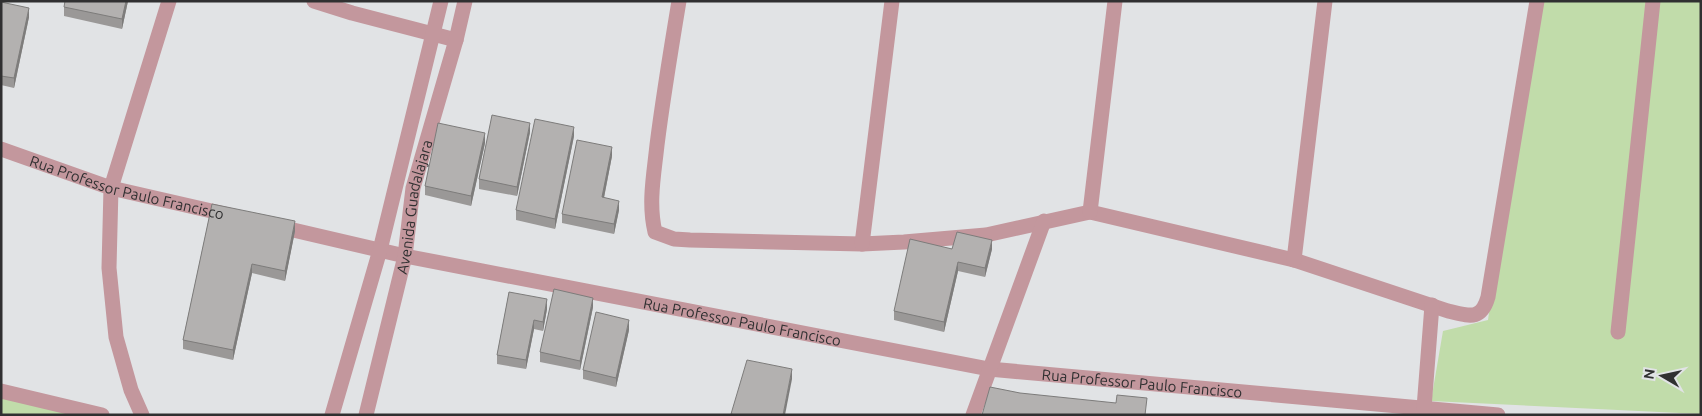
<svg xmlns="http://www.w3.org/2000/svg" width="1702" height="416" viewBox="0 0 1702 416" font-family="Ubuntu,sans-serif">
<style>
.green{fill:#c1dcaa}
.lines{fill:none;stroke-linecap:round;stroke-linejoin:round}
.minor{stroke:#c3979d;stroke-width:15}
.wall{fill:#9a9897}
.shaded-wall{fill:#7d7c7b}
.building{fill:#b3b1b0;stroke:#7d7c7b}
.labels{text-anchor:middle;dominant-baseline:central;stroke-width:4.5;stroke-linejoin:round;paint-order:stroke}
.street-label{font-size:15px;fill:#303031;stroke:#e1e3e5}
</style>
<rect width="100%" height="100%" fill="#e1e3e5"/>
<!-- green -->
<g class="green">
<polygon points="1533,1 1701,1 1701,414 1431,401 1443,331 1488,320"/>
<polygon points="1,395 72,415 1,415"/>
</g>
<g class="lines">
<!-- minor -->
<g class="minor">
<polyline points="314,1 352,13 456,40"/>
<path d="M679,1C671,49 663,97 657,145C654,174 648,203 655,232L674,239L690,240L862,244L904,242L986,235L1090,212L1294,260L1448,311C1470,316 1481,321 1488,297L1537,1"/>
<path id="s1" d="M1,149L111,188L229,215"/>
<polyline points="1090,212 1115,1"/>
<path id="s2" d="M276,226L405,256L989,369L1498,415"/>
<polyline points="862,244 892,1"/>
<polyline points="1294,260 1325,1"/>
<polyline points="1618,332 1653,1"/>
<polyline points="1,391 102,415"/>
<polyline points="1424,408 1432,305"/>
<polyline points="142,415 131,390 116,337 109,268 111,188 169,1"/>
<polyline points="332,415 380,250 441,1"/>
<path id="s3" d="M366,415L405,256L413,188L456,40L465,1"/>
<polyline points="973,415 1044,221"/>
</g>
</g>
<!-- wall -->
<g class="wall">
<polygon points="128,1 122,29 64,16 64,7"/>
<polygon points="1,2 29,17 14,88 1,85"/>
<polygon points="530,132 517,196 479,189 479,179"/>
<polygon points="574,136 555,229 516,220 516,210"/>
<polygon points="485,143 471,206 425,195 425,186"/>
<polygon points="612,156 604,198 619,210 614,234 562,223 562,214"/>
<polygon points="212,204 295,231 285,281 252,273 233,360 183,349 183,340"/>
<polygon points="952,249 992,249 985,277 958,271 944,332 894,320 894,311"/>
<polygon points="509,292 547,309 543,331 534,329 526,369 497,364 497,355"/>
<polygon points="593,307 580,370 540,362 540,352"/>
<polygon points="629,330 616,387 583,379 583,370"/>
</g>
<!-- shaded-wall -->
<g class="shaded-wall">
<polygon points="126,1 128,1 122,29 122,19"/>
<polygon points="29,8 29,17 14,88 14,78"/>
<polygon points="530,123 530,132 517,196 517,187"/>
<polygon points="574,127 574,136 555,229 555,219"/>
<polygon points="485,133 485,143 471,206 471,196"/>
<polygon points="612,147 612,156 602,207 602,197"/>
<polygon points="619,201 619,210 614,234 614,224"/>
<polygon points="295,221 295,231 285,281 285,271"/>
<polygon points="992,240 992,249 985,277 985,268"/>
<polygon points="958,262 958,271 944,332 944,322"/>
<polygon points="252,264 252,273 233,360 233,350"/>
<polygon points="593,298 593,307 580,370 580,361"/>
<polygon points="547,299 547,309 543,331 543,322"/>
<polygon points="534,320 534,329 526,369 526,360"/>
<polygon points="629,320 629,330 616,387 616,378"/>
<polygon points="792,369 792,379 785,415 783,415"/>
</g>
<!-- building -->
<g class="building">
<polygon points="65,1 126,1 122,19 64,7"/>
<polygon points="1,2 29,8 14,78 1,76"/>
<polygon points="492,115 530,123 517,187 479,179"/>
<polygon points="535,119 574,127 555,219 516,210"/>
<polygon points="438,123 485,133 471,196 425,186"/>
<polygon points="577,140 612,147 602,197 619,201 614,224 562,214"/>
<polygon points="212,204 295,221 285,271 252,264 233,350 183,340"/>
<polygon points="957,232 992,240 985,268 958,262 944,322 894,311 910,239 952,249"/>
<polygon points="554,289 593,298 580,361 540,352"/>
<polygon points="509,292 547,299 543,322 534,320 526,360 497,355"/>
<polygon points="596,312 629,320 616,378 583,370"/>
<polygon points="747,360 792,369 783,415 736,415 731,414"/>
<polygon points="990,387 1020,393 1116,403 1117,395 1147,398 1145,415 982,415"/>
</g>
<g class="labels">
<!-- street labels -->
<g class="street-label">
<text stroke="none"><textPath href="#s1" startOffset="132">Rua Professor Paulo Francisco</textPath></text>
<text stroke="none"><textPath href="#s3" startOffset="214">Avenida Guadalajara</textPath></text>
<text stroke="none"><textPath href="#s2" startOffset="476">Rua Professor Paulo Francisco</textPath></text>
<text stroke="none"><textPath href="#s2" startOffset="881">Rua Professor Paulo Francisco</textPath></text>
</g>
</g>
<!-- border -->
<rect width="1702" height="416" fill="none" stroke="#303031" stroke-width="5"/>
<!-- north arrow -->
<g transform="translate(1662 376) rotate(279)" stroke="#e1e3e5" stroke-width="4" paint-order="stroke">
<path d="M0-4L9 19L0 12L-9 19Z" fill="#303031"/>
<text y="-8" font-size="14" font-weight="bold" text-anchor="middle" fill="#303031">N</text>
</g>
</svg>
